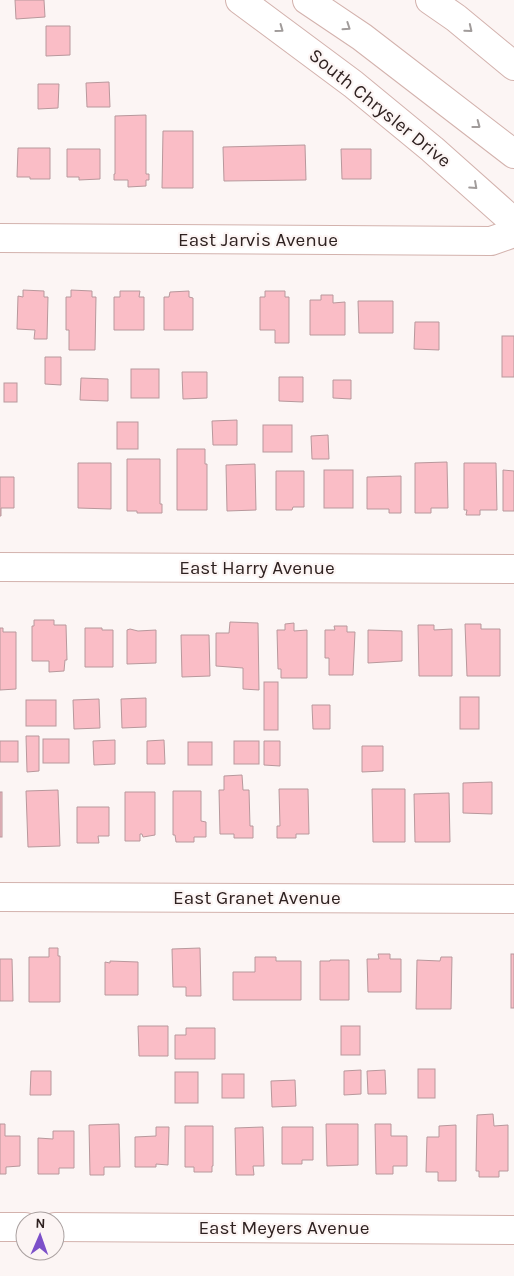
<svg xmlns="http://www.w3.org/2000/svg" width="514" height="1276" viewBox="0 0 514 1276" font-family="Karla,sans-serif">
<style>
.building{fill:#fabdc6;stroke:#b8989c}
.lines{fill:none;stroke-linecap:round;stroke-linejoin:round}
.minor-casing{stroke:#d3b2ad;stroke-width:30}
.secondary-casing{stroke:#d3b2ad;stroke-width:30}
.motorway-casing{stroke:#d3b2ad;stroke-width:30}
.minor{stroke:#fff;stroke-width:28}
.secondary{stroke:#fff;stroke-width:28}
.motorway{stroke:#fff;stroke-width:28}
.oneway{stroke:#a19c9b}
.labels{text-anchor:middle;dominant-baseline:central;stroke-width:4.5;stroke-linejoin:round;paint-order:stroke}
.street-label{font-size:19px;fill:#2f2221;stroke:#fcf5f4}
</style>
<rect width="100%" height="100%" fill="#fcf5f4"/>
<!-- building -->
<g class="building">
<polygon points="15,0 44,0 45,17 16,19"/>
<polygon points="46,26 70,26 70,55 46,56"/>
<polygon points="109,82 110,107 87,107 86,83"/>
<polygon points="38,84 59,84 58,108 38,109"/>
<polygon points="146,115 146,174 149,174 149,180 146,180 146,186 128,187 128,180 114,180 114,174 115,174 115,116"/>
<polygon points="163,131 193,131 193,188 162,188"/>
<polygon points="305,145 306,180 224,181 223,147"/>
<polygon points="18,148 50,148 50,179 30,179 30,177 17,177"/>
<polygon points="67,149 100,149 100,179 79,180 79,177 67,177"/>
<polygon points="341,149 371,149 371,179 342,179"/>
<polygon points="23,290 44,291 44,297 48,297 47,339 34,339 35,330 17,329 18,296 23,297"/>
<polygon points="71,290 92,291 92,297 96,297 95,350 69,350 69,330 66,330 66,297 71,297"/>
<polygon points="120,291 140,291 139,297 144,297 144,330 114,330 114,297 120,297"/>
<polygon points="189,291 189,297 193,298 193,330 164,330 164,297 169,297 170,292"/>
<polygon points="265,291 285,291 285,297 289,297 289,343 275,343 275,330 260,330 260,297 265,297"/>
<polygon points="321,295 333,295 333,303 345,302 345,335 310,335 310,300 321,300"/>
<polygon points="358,301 393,301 393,333 359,333"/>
<polygon points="415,322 439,322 439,350 414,349"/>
<rect x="502" y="336" width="12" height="41"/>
<polygon points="45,357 61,357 61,385 45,384"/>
<rect x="131" y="369" width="28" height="29"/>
<polygon points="182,372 207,372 207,398 183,399"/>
<polygon points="279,377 303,377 303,402 279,401"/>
<polygon points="81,378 108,379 108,401 80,400"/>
<polygon points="333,380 351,380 351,399 333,398"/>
<rect x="4" y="383" width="13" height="19"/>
<polygon points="237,420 237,445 213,445 212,421"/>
<rect x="117" y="422" width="21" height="27"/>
<rect x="263" y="425" width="29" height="27"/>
<polygon points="328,435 329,459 312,459 311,436"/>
<polygon points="177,449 205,449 205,464 207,464 207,510 177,510"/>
<polygon points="127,459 160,459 160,504 162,504 162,513 137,513 137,511 127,511"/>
<polygon points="447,462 448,508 431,508 431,513 415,513 415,463"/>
<polygon points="78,463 111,463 111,509 78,508"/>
<polygon points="464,463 496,463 497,510 480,510 480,515 466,515 467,510 464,510"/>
<polygon points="255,464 256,510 227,511 226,465"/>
<rect x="324" y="470" width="29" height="38"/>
<polygon points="503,470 514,471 514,511 503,511"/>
<polygon points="276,471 304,471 304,507 293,507 292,510 276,510"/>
<polygon points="401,476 401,513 389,513 389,509 367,509 367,477"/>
<polygon points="0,477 14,477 14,508 1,508 1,516 0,516"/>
<polygon points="34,620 54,620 54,625 66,625 67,660 65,660 64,671 49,672 49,661 32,661 32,626 34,626"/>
<polygon points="230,622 258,623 259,690 243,689 243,668 216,666 216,633 229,633"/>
<polygon points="294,623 294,631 307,630 307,678 281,678 281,669 278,669 277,630 285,630 285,624"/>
<polygon points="465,624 481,624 481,629 500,629 500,676 467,676"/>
<polygon points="418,625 434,625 434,630 452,629 452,676 419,676"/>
<polygon points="334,626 347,626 347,632 355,632 353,675 329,675 329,658 325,658 325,630 335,630"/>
<polygon points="0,628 3,628 3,632 16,632 16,689 0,690"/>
<polygon points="85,628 102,628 102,630 113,630 113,667 85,667"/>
<polygon points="130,629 138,631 156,630 156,663 127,664 127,630"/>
<polygon points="368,630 402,631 402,661 368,663"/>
<polygon points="181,635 209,635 210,676 182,677"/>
<rect x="264" y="682" width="14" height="48"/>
<rect x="460" y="697" width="19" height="32"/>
<polygon points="146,698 146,727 122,728 121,699"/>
<polygon points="99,699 100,728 74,729 73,700"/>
<rect x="26" y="700" width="30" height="26"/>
<polygon points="312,705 330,705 330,729 313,729"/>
<polygon points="26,736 39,736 39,771 27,772"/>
<rect x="43" y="739" width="26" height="24"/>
<polygon points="115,740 115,764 94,765 93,741"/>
<polygon points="164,740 165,764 147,764 147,741"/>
<rect x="0" y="741" width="18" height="21"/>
<rect x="234" y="741" width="25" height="23"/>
<polygon points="264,741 280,741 280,766 264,765"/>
<rect x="188" y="742" width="24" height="23"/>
<polygon points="362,746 383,746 383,771 362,772"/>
<polygon points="242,775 243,790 249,790 250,826 253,826 253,838 234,838 234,834 220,834 219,790 224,790 224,776"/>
<polygon points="492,782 492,814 463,813 463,783"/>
<polygon points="279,789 308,789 309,834 296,834 296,838 277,838 277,826 280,826"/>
<polygon points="372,789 405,789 405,842 373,842"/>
<polygon points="58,790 60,846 28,847 26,791"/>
<polygon points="173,791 201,791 201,821 206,822 206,837 194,837 194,842 176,842 175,835 173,835"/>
<rect x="0" y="792" width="2" height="45"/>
<polygon points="125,792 155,792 155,835 143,837 142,834 140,834 140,841 125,841"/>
<polygon points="449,793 450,842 415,842 414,794"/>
<polygon points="77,807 109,807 109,836 98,836 99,843 77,843"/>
<polygon points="49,948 58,948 58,956 60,956 60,1002 29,1002 29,957 49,957"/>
<polygon points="200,948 201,996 186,996 186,987 173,987 172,949"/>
<polygon points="378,954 390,954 390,959 401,959 401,992 368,992 367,959 379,959"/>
<rect x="511" y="954" width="3" height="54"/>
<polygon points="255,957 276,957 276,961 301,961 301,1000 233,1000 233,972 255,972"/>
<polygon points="441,957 452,957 451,1009 416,1009 417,960 440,961"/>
<polygon points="0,959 12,959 13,1001 0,1001"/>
<polygon points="330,960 349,960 349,1000 320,1000 320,961 330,961"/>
<polygon points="110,961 138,962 138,995 105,995 105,962 110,963"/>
<polygon points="138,1026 168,1026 168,1056 139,1056"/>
<rect x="341" y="1026" width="19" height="29"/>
<polygon points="186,1028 215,1028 215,1059 175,1059 175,1035 186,1035"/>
<rect x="418" y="1069" width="17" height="29"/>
<polygon points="361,1070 361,1094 344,1095 344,1071"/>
<polygon points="385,1070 386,1094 368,1094 367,1071"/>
<polygon points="31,1071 51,1071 51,1095 30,1095"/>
<rect x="175" y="1072" width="23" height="31"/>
<rect x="222" y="1074" width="22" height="24"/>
<polygon points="295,1080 296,1106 272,1107 271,1081"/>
<polygon points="493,1114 494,1126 508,1125 508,1171 499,1171 499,1177 479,1177 479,1171 476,1171 477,1115"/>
<polygon points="0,1124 5,1124 5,1136 20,1136 20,1166 6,1167 6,1174 0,1174"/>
<polygon points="119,1124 120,1167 104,1167 104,1175 90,1175 89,1125"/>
<polygon points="326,1124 358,1124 358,1165 327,1166"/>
<polygon points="375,1124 391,1124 391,1136 407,1136 407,1166 393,1166 393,1174 376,1174"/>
<polygon points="456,1125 456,1181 438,1181 438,1172 426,1172 427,1137 439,1137 439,1126"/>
<polygon points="185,1126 213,1126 213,1166 212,1166 212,1172 194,1172 194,1167 185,1167"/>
<polygon points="156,1127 169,1127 168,1165 156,1164 156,1167 135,1167 135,1137 156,1136"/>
<polygon points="263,1127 264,1166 253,1166 254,1175 236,1175 235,1128"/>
<polygon points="282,1127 313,1127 313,1160 302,1160 302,1164 282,1164"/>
<polygon points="53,1131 74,1131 74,1168 59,1168 59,1174 38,1174 38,1138 53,1139"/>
</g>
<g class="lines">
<defs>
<g id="minor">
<polyline points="0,238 491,241 514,233"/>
<polyline points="0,567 514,569"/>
<polyline points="0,897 514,899"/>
<polyline points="0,1227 25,1227"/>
<polyline points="55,1227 514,1230"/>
</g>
<polyline id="secondary" points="240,0 353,84 432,149 514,222"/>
<g id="motorway">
<polyline points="307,0 362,37 514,154"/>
<polyline points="430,0 456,18 514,66"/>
</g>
</defs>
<!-- minor casing -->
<use href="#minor" class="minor-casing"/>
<!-- secondary casing -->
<use href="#secondary" class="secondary-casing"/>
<!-- motorway casing -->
<use href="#motorway" class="motorway-casing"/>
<!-- minor -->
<use href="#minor" class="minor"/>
<!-- secondary -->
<use href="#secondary" class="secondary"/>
<!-- motorway -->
<use href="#motorway" class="motorway"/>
</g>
<!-- one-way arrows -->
<defs><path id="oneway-chevron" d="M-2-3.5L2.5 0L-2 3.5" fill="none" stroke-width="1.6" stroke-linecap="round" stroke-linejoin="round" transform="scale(1.25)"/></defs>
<g class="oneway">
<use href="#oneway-chevron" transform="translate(347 27) rotate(34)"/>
<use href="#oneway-chevron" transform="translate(280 29) rotate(36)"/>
<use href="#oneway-chevron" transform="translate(469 29) rotate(39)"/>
<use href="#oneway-chevron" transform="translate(477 125) rotate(37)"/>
<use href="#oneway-chevron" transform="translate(474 186) rotate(42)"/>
</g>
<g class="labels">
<!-- street labels -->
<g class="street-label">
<text transform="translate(380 108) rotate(39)">South Chrysler Drive</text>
<text x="258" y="240">East Jarvis Avenue</text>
<text x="257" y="568">East Harry Avenue</text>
<text x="257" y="898">East Granet Avenue</text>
<text x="284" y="1228">East Meyers Avenue</text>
</g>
</g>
<!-- north arrow -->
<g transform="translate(40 1236) rotate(2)"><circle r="24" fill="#fcf5f4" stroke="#aaa1a0"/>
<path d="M0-4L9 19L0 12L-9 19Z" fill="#7c50c9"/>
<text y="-8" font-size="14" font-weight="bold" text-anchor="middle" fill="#2f2221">N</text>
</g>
</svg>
